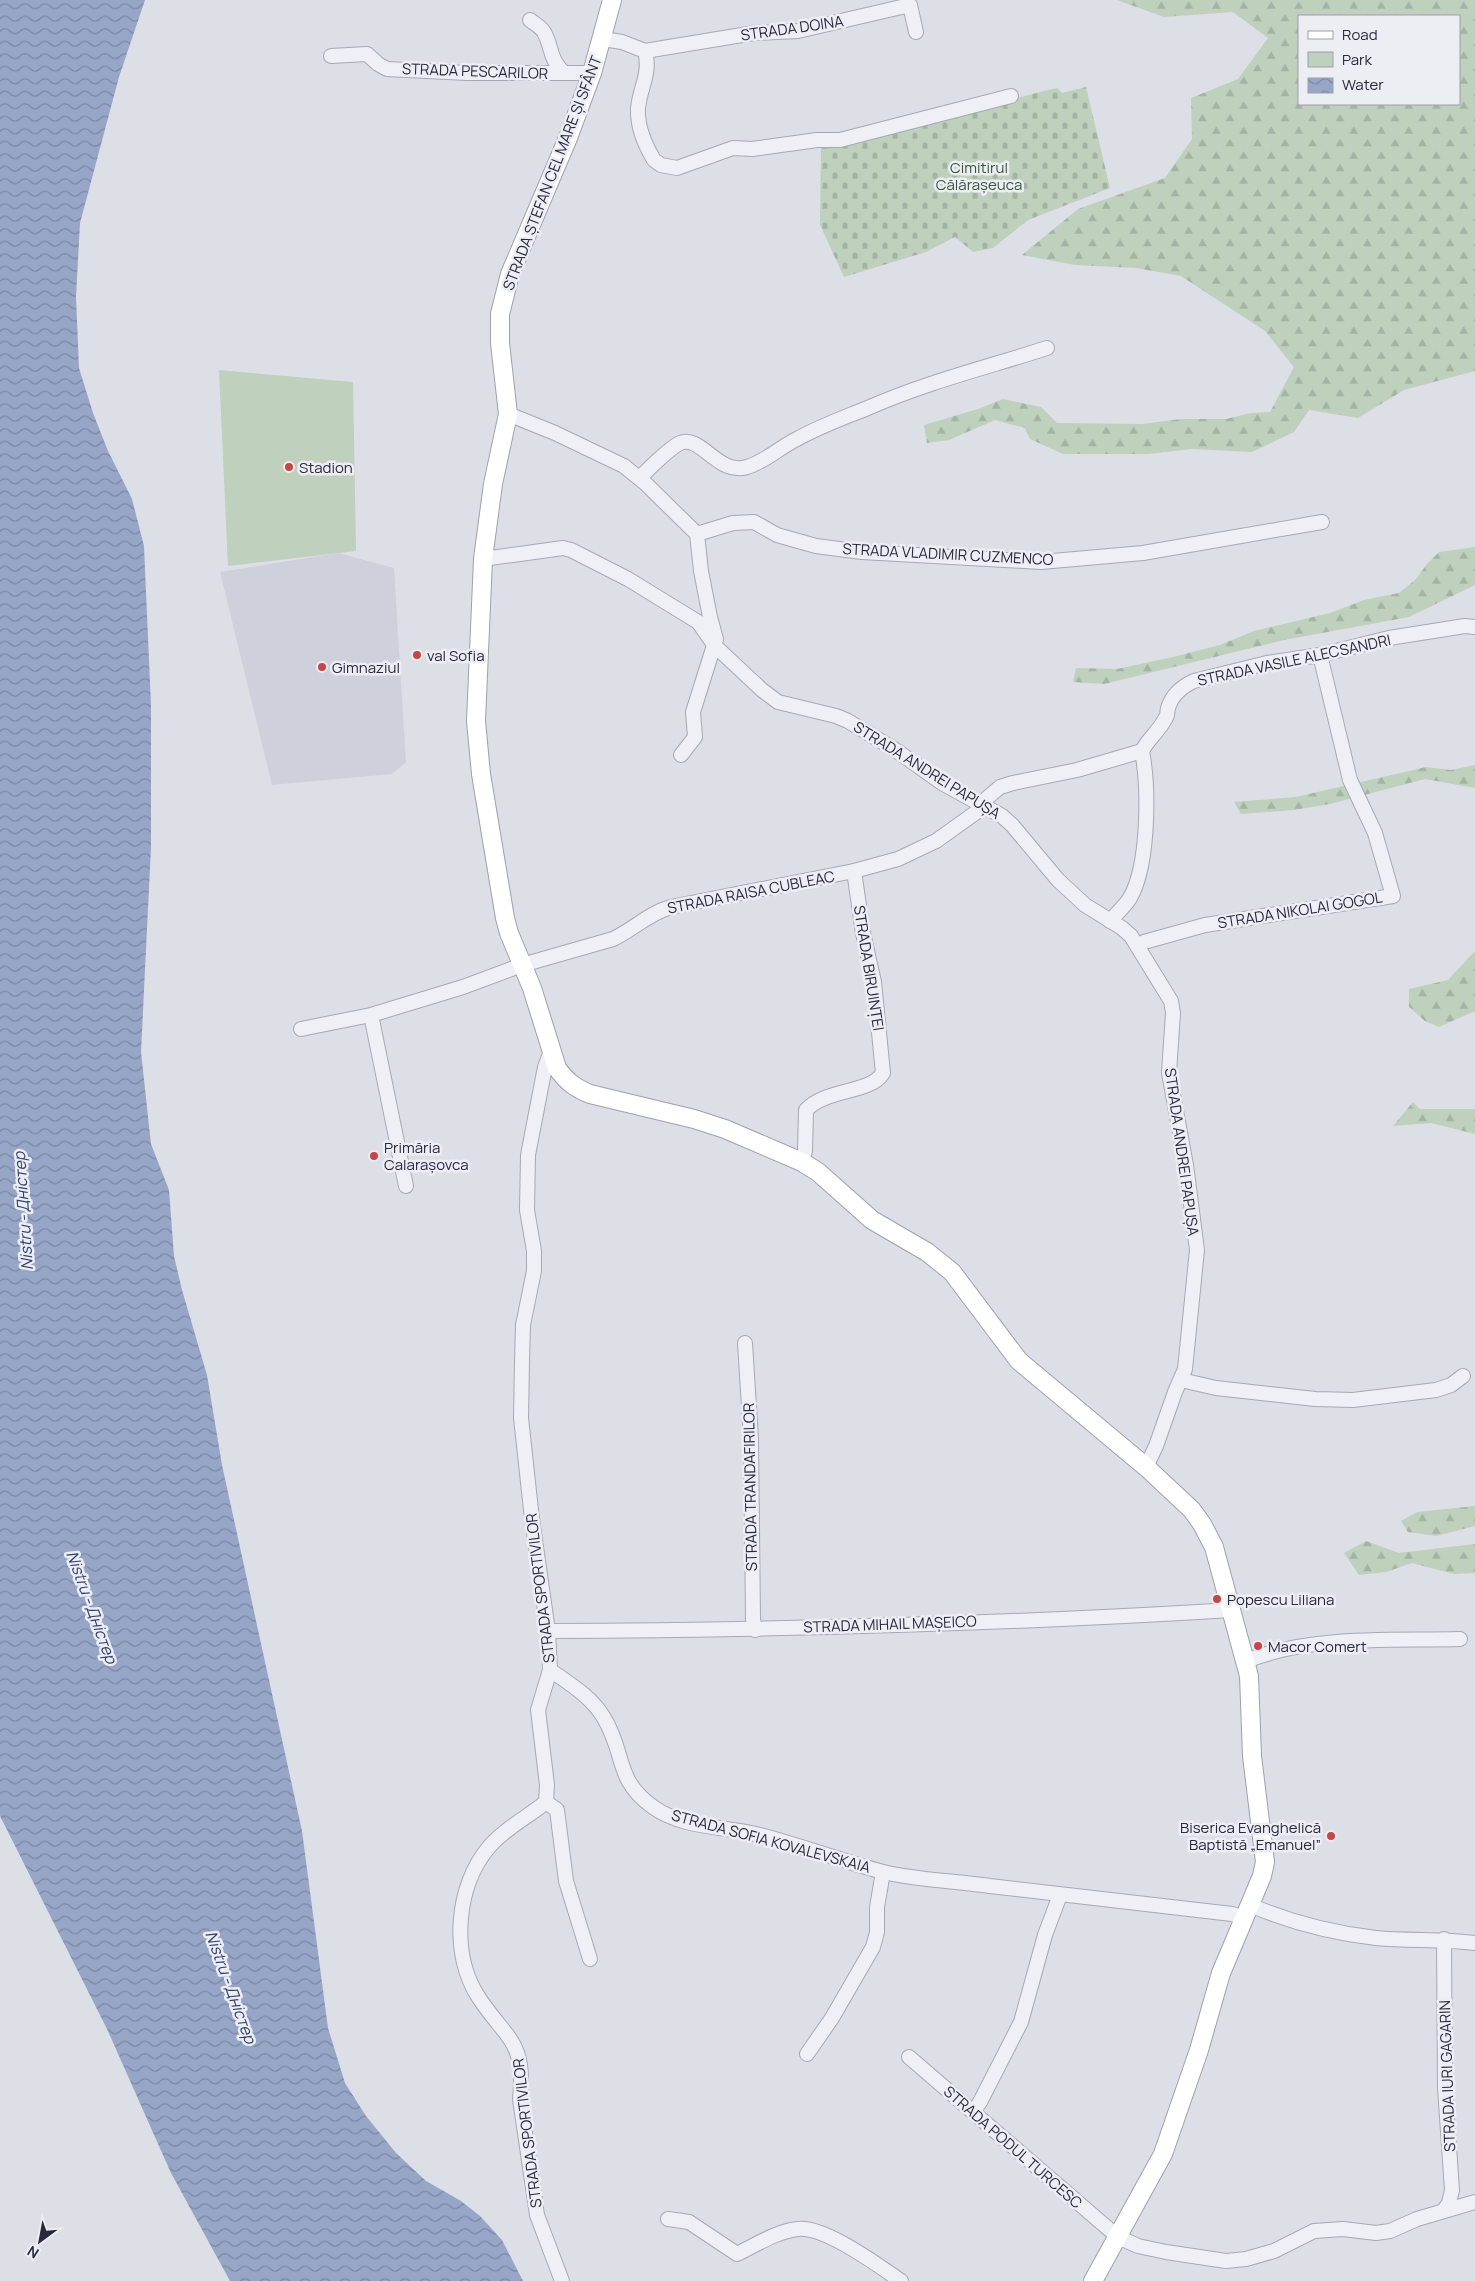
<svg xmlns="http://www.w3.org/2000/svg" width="1475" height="2281" viewBox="0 0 1475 2281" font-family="Manrope,sans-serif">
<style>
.built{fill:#ced1db}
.forest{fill:url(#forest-firs);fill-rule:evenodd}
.cemetery{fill:url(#cemetery-stones)}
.park{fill:#bfd0bd}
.water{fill:url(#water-waves)}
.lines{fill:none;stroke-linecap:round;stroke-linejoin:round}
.minor-casing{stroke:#a5a9b3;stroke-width:16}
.major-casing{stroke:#9ca1b2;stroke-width:20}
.minor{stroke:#eff0f5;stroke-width:14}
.major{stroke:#fff;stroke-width:18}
.poi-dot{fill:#cc4441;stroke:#eceef4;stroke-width:2}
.labels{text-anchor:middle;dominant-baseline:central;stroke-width:5;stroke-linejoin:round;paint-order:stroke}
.street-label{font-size:15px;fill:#262a3c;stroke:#eceef4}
.park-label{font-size:15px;fill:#345834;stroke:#eceef4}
.poi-label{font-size:15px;fill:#262a3c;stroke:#eceef4;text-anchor:start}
.water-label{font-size:16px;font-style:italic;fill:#314270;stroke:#eceef4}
</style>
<defs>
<pattern id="forest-firs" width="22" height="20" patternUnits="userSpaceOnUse" patternTransform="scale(1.25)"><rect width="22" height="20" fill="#bfd0bd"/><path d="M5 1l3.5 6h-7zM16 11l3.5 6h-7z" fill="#a4b3a3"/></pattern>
<pattern id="cemetery-stones" width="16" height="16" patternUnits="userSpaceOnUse" patternTransform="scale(1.25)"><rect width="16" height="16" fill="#bfd0bd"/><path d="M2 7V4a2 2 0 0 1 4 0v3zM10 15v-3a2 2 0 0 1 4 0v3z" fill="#a4b3a3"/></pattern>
<pattern id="water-waves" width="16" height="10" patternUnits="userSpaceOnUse" patternTransform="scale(1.25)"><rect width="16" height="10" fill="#97a6c7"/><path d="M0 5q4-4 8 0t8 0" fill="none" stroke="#7b87a3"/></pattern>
</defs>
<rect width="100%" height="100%" fill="#dcdfe6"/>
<!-- built -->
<polygon class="built" points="338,553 394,568 406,762 392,774 272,785 220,572"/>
<!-- forest -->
<g class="forest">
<path d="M1117,0H1475V371L1404,390L1358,418L1309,410L1294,432L1252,452L1191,449L1148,454H1063L1030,439L1025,428L995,420L949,440L927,443L924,425L978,409L1003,399L1041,407L1057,423L1142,424L1181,419H1226L1251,413L1270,412L1294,367L1265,331L1181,276L1136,268L1075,265L1022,255L1078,209L1165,178L1192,139L1191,98L1238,79L1268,38L1233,12L1164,17ZM1299,16H1459V104H1299Z"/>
<polygon points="1475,547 1475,585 1409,617 1284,640 1104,684 1073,682 1076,668 1117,669 1173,657 1220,645 1254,631 1330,613 1364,600 1399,593 1416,579 1427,564 1439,552"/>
<polygon points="1475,765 1475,788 1425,779 1330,804 1294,810 1241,814 1234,802 1296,797 1426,767 1451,770"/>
<polygon points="1475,951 1475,1011 1439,1027 1425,1021 1409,1007 1409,989 1448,980"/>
<polygon points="1413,1102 1420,1109 1475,1109 1475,1134 1431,1123 1393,1126"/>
<polygon points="1475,1506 1475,1526 1436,1536 1408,1532 1401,1521 1417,1512"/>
<polygon points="1366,1541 1399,1553 1475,1544 1475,1573 1454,1574 1412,1563 1386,1572 1359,1575 1344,1553"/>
</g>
<!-- cemetery -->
<polygon class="cemetery" points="1086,87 1110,188 1028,220 993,248 973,252 955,237 926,252 844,277 820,225 821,148 1048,90 1057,88 1062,93"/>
<!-- park -->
<polygon class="park" points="219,370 353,382 356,551 228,566"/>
<!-- water -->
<polygon class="water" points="0,0 145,0 119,77 80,223 76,297 79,368 93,413 108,451 132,499 144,546 151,706 151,847 141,1052 151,1144 169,1190 174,1256 182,1290 207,1375 222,1465 302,1831 328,2028 345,2083 366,2116 396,2153 426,2181 461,2201 480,2216 502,2240 523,2281 230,2281 171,2173 107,2029 0,1816"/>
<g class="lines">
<defs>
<g id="minor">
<path d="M530,20C535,24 543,28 545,34C553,50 549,58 564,73"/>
<polyline points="603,39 622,42 645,51"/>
<path d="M645,51C651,74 640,87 638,108C637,126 645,145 654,160L661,165L677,168L733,148L752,149L817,140H840L1011,96"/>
<polyline points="645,51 754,33 798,31 910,5 916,32"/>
<polyline points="331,56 367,54 378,64 387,69 467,73 592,73"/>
<polyline points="508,414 555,433 624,466 645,483 697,534 701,571 710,617 716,639 693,712 695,737 681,755"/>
<path d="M640,478C647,470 671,447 680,443C701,434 718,476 747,467C765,462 780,447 797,439C820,426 846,417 870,407C927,382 988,367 1047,348"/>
<polyline points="697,534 733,523 754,522 777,535 816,546 862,552 1041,562 1143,553 1322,522"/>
<polyline points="483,559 563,548 571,550 628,579 698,622 715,646 762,690 778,702 836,716 848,721 897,751 942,783 1002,816 1012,825 1058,880 1085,905 1122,928 1131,936 1171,1001 1173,1013 1169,1073 1186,1165 1197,1250 1185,1369 1175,1392 1156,1446 1146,1467"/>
<path d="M1110,921C1116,914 1125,906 1130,898C1149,865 1149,788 1142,751"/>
<polyline points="1139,946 1144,942 1205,925 1393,896 1375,833 1350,780 1320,655"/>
<polyline points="371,1015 406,1186"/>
<path d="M301,1029L371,1015L463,987L522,965L613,939C634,929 649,913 671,907L854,871L898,859L936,841L978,811L987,798L1000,787L1013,783L1077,770L1142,751C1148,739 1159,731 1165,719C1168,716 1167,712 1168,708C1172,695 1183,686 1194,681L1267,663L1320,655L1389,638L1465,626L1475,627"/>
<path d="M551,1051L545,1067L528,1155L527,1210L534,1251V1271L523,1325L522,1362L521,1418L532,1519L548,1631L550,1670L538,1710L547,1785L546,1802C528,1817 504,1829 489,1847C456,1886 450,1954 479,1998C507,2040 526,2041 520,2099L537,2215L562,2281"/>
<path d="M802,1162L805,1151L806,1110C827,1088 870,1094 883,1073L874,982L863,933L854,871"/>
<polyline points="745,1343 751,1439 753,1619 755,1630"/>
<polyline points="1181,1380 1216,1388 1315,1399 1353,1400 1436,1390 1451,1385 1463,1376"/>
<path d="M548,1631C776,1630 1004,1624 1232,1610"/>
<path d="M1246,1661C1310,1635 1392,1641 1460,1639"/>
<path d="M550,1670C570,1684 592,1697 604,1718C626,1754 614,1779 653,1807C684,1829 725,1826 760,1835C802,1846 842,1861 883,1872C917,1880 955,1881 990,1886C1070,1896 1151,1905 1232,1914L1244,1918"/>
<polyline points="546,1802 557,1810 566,1881 590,1959"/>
<path d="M1250,1905C1290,1922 1333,1933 1376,1938C1409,1941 1442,1939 1475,1943"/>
<polyline points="1444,1939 1445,2088 1452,2190 1449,2203 1444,2210"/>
<polyline points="807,2054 832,2018 873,1947 877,1932 877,1907 883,1872"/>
<polyline points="909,2057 1118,2237 1138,2246 1166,2252 1226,2261 1246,2259 1274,2251 1314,2231 1343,2229 1376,2233 1390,2231 1417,2219 1475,2202"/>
<polyline points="973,2112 980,2102 1021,2022 1045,1935 1060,1895"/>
<path d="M668,2219L689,2222L737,2254C756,2245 777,2231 798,2229C825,2226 879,2266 901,2281"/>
</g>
<path id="major" d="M612,0L592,73L568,138L510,274L500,314V343L508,414L493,484L483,559L476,721L481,774L505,918L509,933L532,988L557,1068C566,1081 575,1088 590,1094L694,1119L725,1129L802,1162L818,1172L872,1220L927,1252L952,1272L1019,1361L1146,1467L1192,1510L1202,1524L1214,1547L1249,1676L1252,1756L1265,1862L1262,1876L1221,1973L1199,2050L1163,2154L1093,2281"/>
</defs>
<!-- minor casing -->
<use href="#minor" class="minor-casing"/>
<!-- major casing -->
<use href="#major" class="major-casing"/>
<!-- minor -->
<use href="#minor" class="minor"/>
<!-- major -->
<use href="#major" class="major"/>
</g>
<!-- markers -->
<g class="poi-dot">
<circle cx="289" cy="467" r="5"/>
<circle cx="417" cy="655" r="5"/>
<circle cx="322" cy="667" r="5"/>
<circle cx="374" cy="1156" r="5"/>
<circle cx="1217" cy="1599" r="5"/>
<circle cx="1258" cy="1646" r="5"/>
<circle cx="1331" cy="1836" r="5"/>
</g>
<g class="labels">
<!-- street labels -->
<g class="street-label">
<text transform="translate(792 28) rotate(-8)">STRADA DOINA</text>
<text transform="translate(475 71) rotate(2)">STRADA PESCARILOR</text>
<text transform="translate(552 173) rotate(-69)">STRADA ȘTEFAN CEL MARE ȘI SFÂNT</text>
<text transform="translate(948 554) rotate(3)">STRADA VLADIMIR CUZMENCO</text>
<text transform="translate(1294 660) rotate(-12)">STRADA VASILE ALECSANDRI</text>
<text transform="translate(927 770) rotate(32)">STRADA ANDREI PAPUȘA</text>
<text transform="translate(751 892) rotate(-11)">STRADA RAISA CUBLEAC</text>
<text transform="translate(1300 910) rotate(-9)">STRADA NIKOLAI GOGOL</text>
<text transform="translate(869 968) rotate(81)">STRADA BIRUINȚEI</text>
<text transform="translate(1182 1152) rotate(82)">STRADA ANDREI PAPUȘA</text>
<text transform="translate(750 1487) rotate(-91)">STRADA TRANDAFIRILOR</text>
<text transform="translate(540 1588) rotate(-97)">STRADA SPORTIVILOR</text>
<text transform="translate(890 1624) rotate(-2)">STRADA MIHAIL MAȘEICO</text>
<text transform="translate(771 1841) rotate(15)">STRADA SOFIA KOVALEVSKAIA</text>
<text transform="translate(1447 2076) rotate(-92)">STRADA IURI GAGARIN</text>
<text transform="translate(527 2133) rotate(-97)">STRADA SPORTIVILOR</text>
<text transform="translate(1013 2147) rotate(41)">STRADA PODUL TURCESC</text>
</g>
<!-- park labels -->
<g class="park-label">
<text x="979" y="167">Cimitirul<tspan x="979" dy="17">Călărașeuca</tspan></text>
</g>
<!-- poi labels -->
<g class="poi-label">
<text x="299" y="467">Stadion</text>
<text x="427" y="655">val Sofia</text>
<text x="332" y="667">Gimnaziul</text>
<text x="384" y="1147">Primăria<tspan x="384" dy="17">Calarașovca</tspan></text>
<text x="1227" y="1599">Popescu Liliana</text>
<text x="1268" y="1646">Macor Comert</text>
<text x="1321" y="1827" text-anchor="end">Biserica Evanghelică<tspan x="1321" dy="17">Baptistă „Emanuel”</tspan></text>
</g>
<!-- water labels -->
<g class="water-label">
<text transform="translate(23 1211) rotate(-94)">Nistru - Дністер</text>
<text transform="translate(92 1607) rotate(70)">Nistru - Дністер</text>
<text transform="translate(231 1987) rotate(70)">Nistru - Дністер</text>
</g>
</g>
<!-- legend -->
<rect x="1298" y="15" width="162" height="90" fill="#eceef4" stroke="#9da0aa"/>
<rect x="1308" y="31" width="25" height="8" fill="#ffffff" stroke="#9da0aa"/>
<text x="1342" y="40" font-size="15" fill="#262a3c">Road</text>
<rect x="1308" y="52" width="25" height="15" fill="#bfd0bd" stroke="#9da0aa"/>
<text x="1342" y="65" font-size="15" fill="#262a3c">Park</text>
<rect x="1308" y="78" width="25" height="15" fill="url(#water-waves)" stroke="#9da0aa"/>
<text x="1342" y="90" font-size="15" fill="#262a3c">Water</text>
<!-- north arrow -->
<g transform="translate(40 2241) rotate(212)" stroke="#eceef4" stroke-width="4" paint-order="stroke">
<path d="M0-4L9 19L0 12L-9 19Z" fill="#262a3c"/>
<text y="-8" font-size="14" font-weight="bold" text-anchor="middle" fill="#262a3c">N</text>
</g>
</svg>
